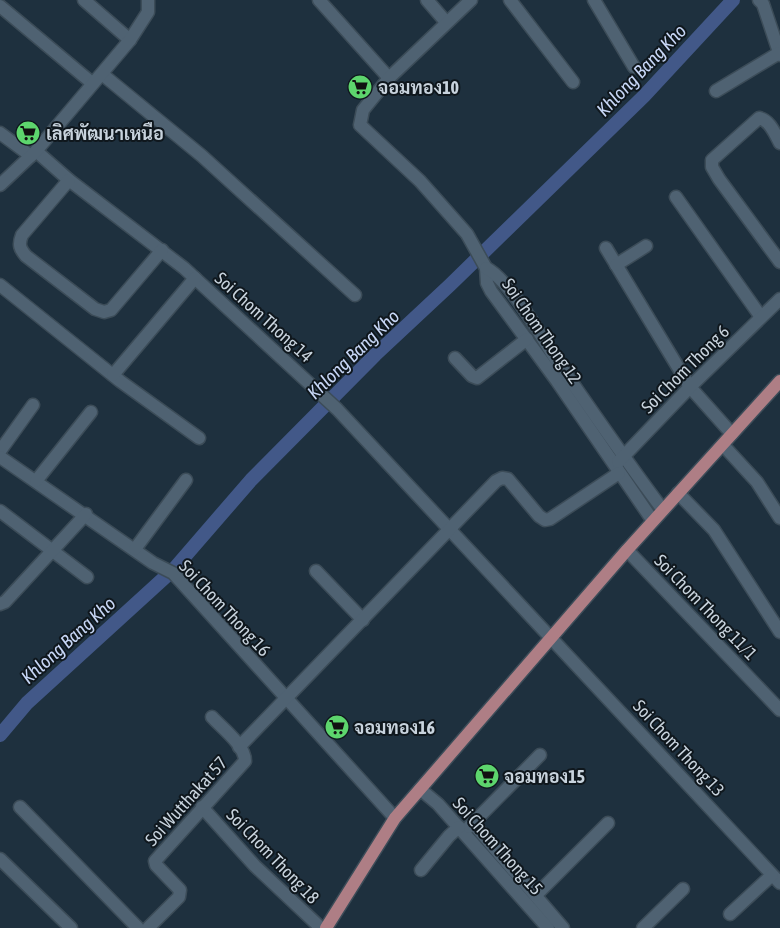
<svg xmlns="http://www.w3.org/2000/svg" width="780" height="928" viewBox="0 0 780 928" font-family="'Asap Condensed',Sarabun,sans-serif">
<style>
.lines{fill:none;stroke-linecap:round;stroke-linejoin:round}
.canal{stroke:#425888;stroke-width:14}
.minor-casing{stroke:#3c4c58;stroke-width:15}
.primary-casing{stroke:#3c4c58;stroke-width:15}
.minor{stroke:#4f6272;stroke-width:12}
.primary{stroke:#ae7e85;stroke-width:12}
.labels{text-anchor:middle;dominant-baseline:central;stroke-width:4;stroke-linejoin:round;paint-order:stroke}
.poi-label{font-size:18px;font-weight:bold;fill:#c8d3dd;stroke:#0f171d;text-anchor:start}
.street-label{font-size:18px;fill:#c8d3dd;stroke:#0f171d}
.water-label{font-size:19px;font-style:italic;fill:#c7d6f5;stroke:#0f171d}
</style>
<rect width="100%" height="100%" fill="#1e303e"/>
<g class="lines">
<!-- canal -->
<polyline class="canal" points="0,735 27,703 174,569 251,480 375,355 450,285 644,96 733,0"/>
<defs>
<g id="minor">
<polyline points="84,0 130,40"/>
<polyline points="319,0 389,78"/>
<polyline points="427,0 446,22"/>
<polyline points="471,0 389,78 363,110 360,125 420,181 467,234 486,268 487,283 491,291 557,381 653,521"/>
<polyline points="510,0 573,82"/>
<polyline points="594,0 634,67"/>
<polyline points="759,0 763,4 780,55"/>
<polyline points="0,6 92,83"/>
<polyline points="102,74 202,156 355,295"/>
<polyline points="716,91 779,53"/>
<polyline points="0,133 31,156"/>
<path d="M780,143C775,134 770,120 759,118L712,160V167L719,179L780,262"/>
<polyline points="36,151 69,180 184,268 337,409 780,883"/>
<path d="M69,180L22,235C18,245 20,249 26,256L95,309L104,312L111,310L162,250"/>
<polyline points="0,185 36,151 130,40 148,12 148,0"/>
<polyline points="676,197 761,317"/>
<polyline points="606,248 690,387 732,434"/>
<polyline points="616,265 646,246"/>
<path d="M486,268C509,279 542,338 557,361C592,411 626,461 663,510"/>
<polyline points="0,285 120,381 199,438"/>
<polyline points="455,358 472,376 477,378 527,339"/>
<polyline points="113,375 195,278"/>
<polyline points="723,445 757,482 780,518"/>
<polyline points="0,451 33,405"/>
<polyline points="0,457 153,563 173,573 395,818"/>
<polyline points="618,462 690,387 780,299"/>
<polyline points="36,481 91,412"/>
<polyline points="678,493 714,530 780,632"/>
<polyline points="0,511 87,577"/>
<polyline points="135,549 186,480"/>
<polyline points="627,550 780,710"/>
<polyline points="316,571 363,620"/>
<polyline points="0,604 5,602 86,514"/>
<polyline points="239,747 496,481 502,478 508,479 539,516 545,520 550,519 619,473"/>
<polyline points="420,789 438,804 548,928"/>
<polyline points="20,807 138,928"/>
<polyline points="202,807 255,866 321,928"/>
<polyline points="473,823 563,928"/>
<polyline points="469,827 540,755"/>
<polyline points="0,859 71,928"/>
<polyline points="421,870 449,836 459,827"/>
<polyline points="536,895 608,823"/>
<polyline points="730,914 772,875"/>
<path d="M148,928L179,897L180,890L156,865L155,861L245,761C245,745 222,728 212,717"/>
<polyline points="643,928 683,889"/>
</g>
<polyline id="primary" points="326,928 395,818 627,550 780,381"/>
</defs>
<!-- minor casing -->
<use href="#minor" class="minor-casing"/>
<!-- primary casing -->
<use href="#primary" class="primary-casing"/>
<!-- minor -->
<use href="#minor" class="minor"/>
<!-- primary -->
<use href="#primary" class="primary"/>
</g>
<!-- icons -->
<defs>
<symbol id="supermarket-disc" viewBox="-11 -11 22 22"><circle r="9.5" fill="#5dd56d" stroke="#0f171d"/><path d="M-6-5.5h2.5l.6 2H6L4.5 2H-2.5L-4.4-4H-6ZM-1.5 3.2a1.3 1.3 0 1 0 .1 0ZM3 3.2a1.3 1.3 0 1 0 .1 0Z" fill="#111"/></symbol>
</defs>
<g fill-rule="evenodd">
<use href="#supermarket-disc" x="346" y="73" width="28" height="28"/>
<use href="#supermarket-disc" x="14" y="119" width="28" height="28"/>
<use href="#supermarket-disc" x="323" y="713" width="28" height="28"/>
<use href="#supermarket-disc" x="473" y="762" width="28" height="28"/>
</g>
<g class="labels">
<!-- poi labels -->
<g class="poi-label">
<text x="378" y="87">จอมทอง10</text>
<text x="46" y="133">เลิศพัฒนาเหนือ</text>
<text x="354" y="727">จอมทอง16</text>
<text x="504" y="776">จอมทอง15</text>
</g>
<!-- street labels -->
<g class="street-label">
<text transform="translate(264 317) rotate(42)">Soi Chom Thong 14</text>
<text transform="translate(542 331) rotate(55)">Soi Chom Thong 12</text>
<text transform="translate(685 369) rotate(-45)">Soi Chom Thong 6</text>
<text transform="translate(706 607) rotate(46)">Soi Chom Thong 11/1</text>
<text transform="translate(225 608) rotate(47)">Soi Chom Thong 16</text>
<text transform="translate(679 748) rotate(47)">Soi Chom Thong 13</text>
<text transform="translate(186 801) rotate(-48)">Soi Wutthakat 57</text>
<text transform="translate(498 846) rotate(48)">Soi Chom Thong 15</text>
<text transform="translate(273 856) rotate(46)">Soi Chom Thong 18</text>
</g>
<!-- water labels -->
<g class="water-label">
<text transform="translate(641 70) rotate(-46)">Khlong Bang Kho</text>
<text transform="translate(353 354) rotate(-44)">Khlong Bang Kho</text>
<text transform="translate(68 640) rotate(-42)">Khlong Bang Kho</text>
</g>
</g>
</svg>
